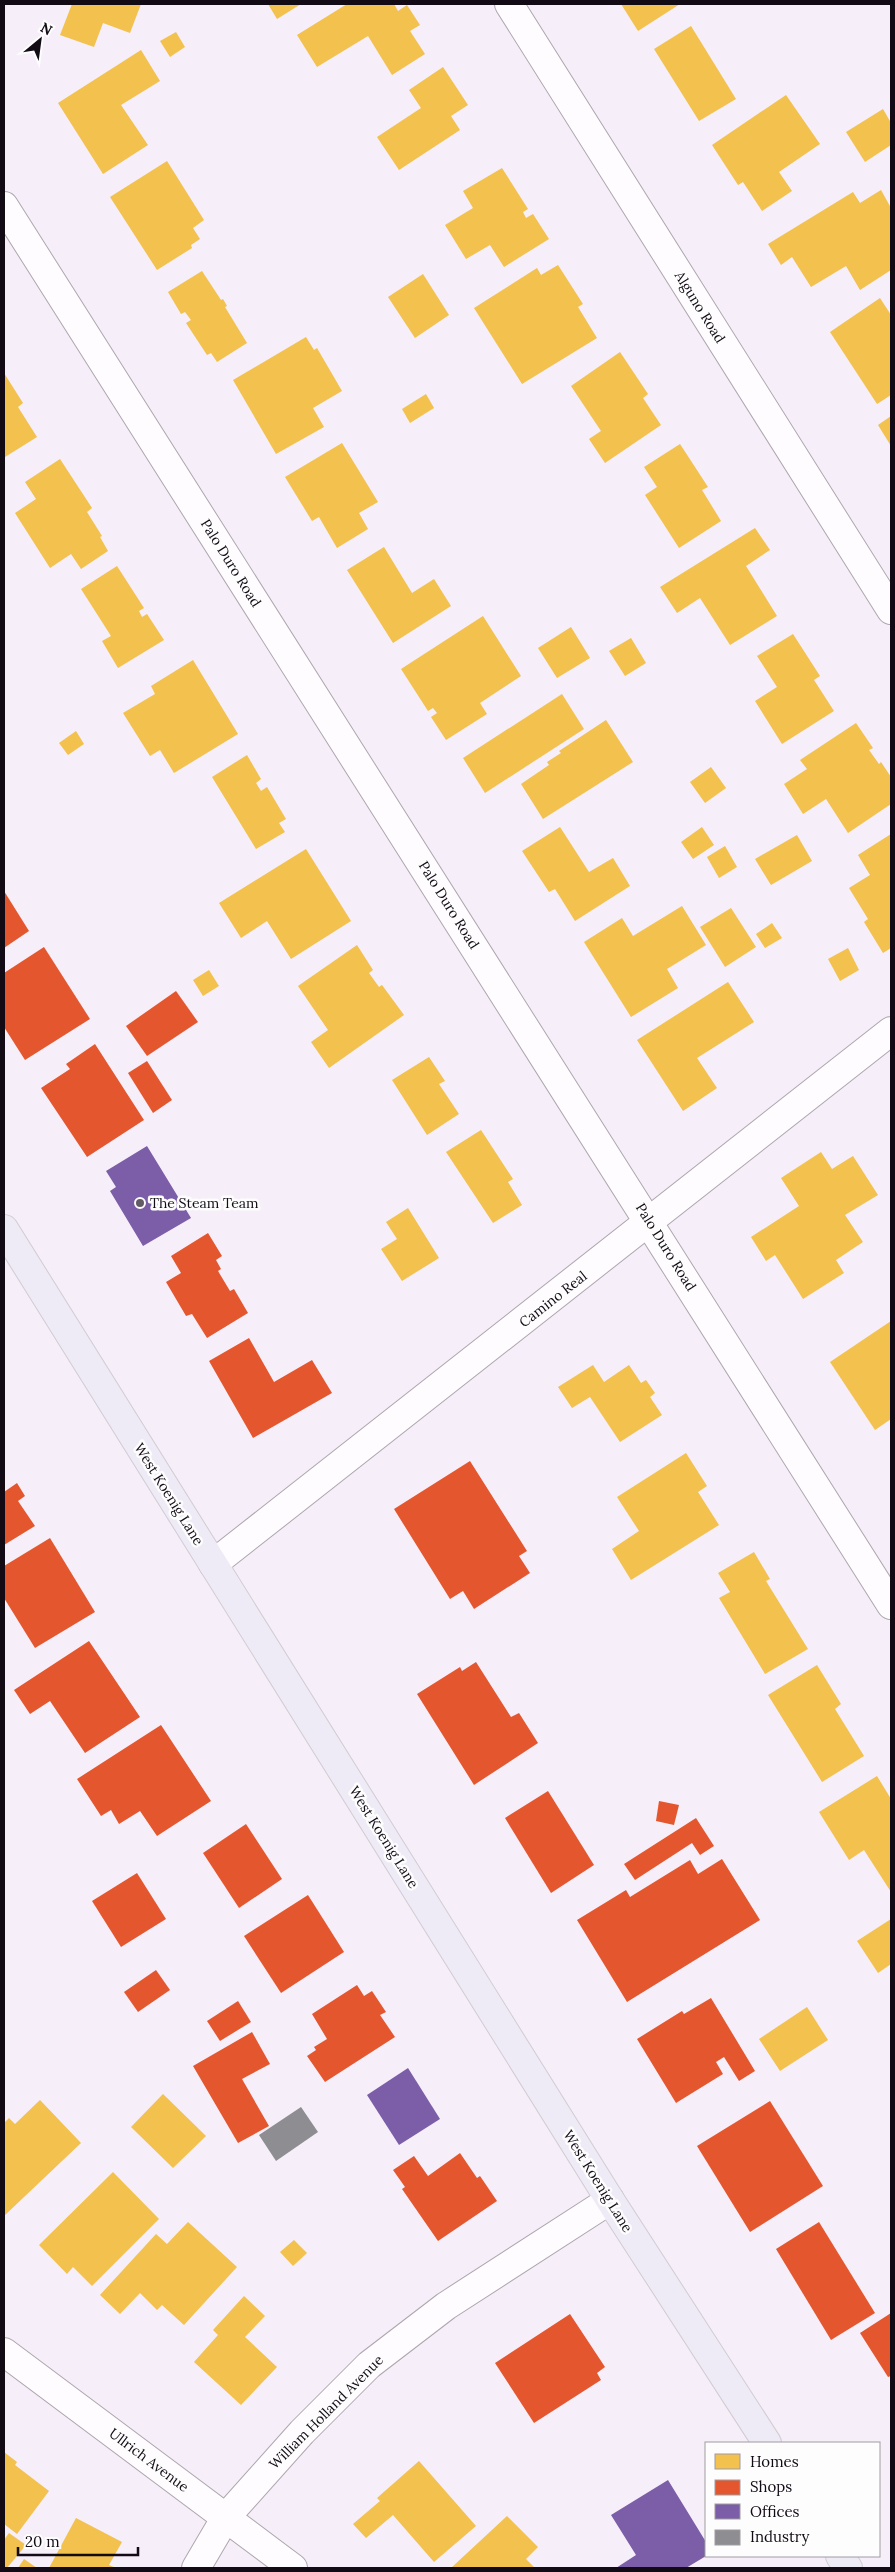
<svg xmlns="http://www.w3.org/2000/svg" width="895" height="2572" viewBox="0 0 895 2572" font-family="Lora,serif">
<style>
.homes{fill:#f2c14e}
.shops{fill:#e4572e}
.offices{fill:#7b5ea7}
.industry{fill:#8d8d92}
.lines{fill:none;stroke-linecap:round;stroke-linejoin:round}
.minor-casing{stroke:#aea6b0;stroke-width:30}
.major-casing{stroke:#d1ccd2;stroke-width:30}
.minor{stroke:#fefcfe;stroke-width:28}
.major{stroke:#eeebf6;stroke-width:28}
.poi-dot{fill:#625a65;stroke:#fdfdfd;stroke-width:2}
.labels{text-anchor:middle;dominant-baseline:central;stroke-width:5;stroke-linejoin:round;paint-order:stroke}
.street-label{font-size:14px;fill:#120a15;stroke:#fdfdfd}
.poi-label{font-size:14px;fill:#120a15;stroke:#fdfdfd;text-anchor:start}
</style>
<rect width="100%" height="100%" fill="#f6eef9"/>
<!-- homes -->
<g class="homes">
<polygon points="72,4 141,4 130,33 103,23 94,47 60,35"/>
<polygon points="268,4 301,4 277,19"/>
<polygon points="347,4 394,4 398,11 407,5 420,25 410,31 425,54 392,75 368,36 317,67 297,35"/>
<polygon points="621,4 680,4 638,31"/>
<polygon points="691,26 736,99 699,121 654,49"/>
<polygon points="176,32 185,47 170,57 160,41"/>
<polygon points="141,50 160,81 121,105 148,145 103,174 58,103"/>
<polygon points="443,67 468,105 451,116 460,130 399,170 377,137 421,108 409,90"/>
<polygon points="786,95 820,144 779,172 792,191 762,211 743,182 738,185 712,145"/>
<polygon points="883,109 891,123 891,145 865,162 846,132"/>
<polygon points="167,161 204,220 193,228 200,239 191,245 192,248 157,270 110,197"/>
<polygon points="502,168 528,209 523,212 526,218 533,214 549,239 504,267 490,245 466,259 445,225 473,208 463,191"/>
<polygon points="881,190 891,208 891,270 860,290 846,266 811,287 792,257 781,265 768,244 853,192 860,203"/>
<polygon points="558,265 583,304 578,307 597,338 522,384 474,308 537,268 541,275"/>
<polygon points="202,271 221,300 223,299 227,306 225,307 247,343 217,362 211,353 207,355 186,323 191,320 185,312 181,314 168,292"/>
<polygon points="423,274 449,315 415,338 388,297"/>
<polygon points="880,298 891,315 891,395 877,404 830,332"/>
<polygon points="306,337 314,350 317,348 342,391 313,408 324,427 276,454 233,380"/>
<polygon points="620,352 648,394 643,398 661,425 605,463 589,439 601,431 571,386"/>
<polygon points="4,373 23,403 18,407 37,437 5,457"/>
<polygon points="426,394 434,408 410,423 402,409"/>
<polygon points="891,416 891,446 878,425"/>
<polygon points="342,443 378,502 359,513 368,529 337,548 319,517 312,521 285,477"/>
<polygon points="680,444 708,487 702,490 721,521 679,548 645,495 657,487 644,467"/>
<polygon points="60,459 92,508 87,512 102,536 100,537 108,551 81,569 71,554 50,568 15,513 36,499 25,482"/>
<polygon points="755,528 770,550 746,566 777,616 730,645 700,598 677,613 660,587"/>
<polygon points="384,547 412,593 434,579 451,606 393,643 347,570"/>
<polygon points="117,566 144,608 139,611 142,617 147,614 164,640 118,668 102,641 111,636 81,589"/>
<polygon points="483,616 521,676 480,703 487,714 446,740 431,717 437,713 433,708 428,711 401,669"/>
<polygon points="571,627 590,658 557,678 538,648"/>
<polygon points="793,634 820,676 814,680 834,711 782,744 755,701 777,687 757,656"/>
<polygon points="631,638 646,663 625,676 609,651"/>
<polygon points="193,660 238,734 174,773 160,750 150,756 123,713 155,694 151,686"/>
<polygon points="562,694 584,729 485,793 463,758"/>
<polygon points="606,720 633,762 543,819 521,784 549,765 547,762 561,753 559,751"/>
<polygon points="856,723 873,748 869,750 879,764 881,762 891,777 891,804 848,833 826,799 803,814 784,784 807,769 800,760"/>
<polygon points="76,731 84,744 68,755 59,743"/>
<polygon points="247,755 261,779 256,783 261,791 267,787 286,819 279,823 285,832 256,849 212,777"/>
<polygon points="711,767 726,788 705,803 690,782"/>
<polygon points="560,827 589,872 613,858 630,886 575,921 555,889 549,892 522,851"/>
<polygon points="702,827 714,845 693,859 681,842"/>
<polygon points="891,834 891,948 883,953 864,922 868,919 849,888 870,875 858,855"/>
<polygon points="797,835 812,861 771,885 755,859"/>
<polygon points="725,846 737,867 719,878 707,857"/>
<polygon points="306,849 351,921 291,959 267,921 241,938 219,903"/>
<polygon points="682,906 706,945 667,969 678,988 631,1017 584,942 622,918 633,936"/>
<polygon points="731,908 756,947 725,967 700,927"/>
<polygon points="772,923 782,938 765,948 756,934"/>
<polygon points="357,945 373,970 369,973 379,987 382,985 404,1015 329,1068 311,1042 328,1030 298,986"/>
<polygon points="848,948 859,970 840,981 828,959"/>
<polygon points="209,970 219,986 203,996 193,980"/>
<polygon points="728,982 754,1022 697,1058 717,1088 683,1111 637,1040"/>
<polygon points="429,1057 445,1081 439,1084 459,1114 427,1135 392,1080"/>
<polygon points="481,1130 513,1179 508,1182 522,1205 493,1223 446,1152"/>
<polygon points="821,1152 832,1169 853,1156 878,1195 845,1215 863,1242 836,1260 844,1273 803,1299 775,1255 766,1261 751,1237 799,1206 781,1178"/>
<polygon points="408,1208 439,1258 402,1281 381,1249 397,1239 386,1222"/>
<polygon points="891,1321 891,1419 875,1430 830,1362"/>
<polygon points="593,1365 604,1382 629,1365 641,1383 646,1380 655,1393 650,1397 662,1415 620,1442 590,1397 572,1408 558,1387"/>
<polygon points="686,1453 707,1486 698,1492 719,1525 631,1580 612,1549 639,1531 617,1497"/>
<polygon points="754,1552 770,1579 766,1581 808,1649 765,1674 719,1598 730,1592 718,1573"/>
<polygon points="817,1665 841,1704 835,1709 864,1756 822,1782 768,1695"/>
<polygon points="877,1776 891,1799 891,1892 864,1850 849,1860 819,1812"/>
<polygon points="891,1919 891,1964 878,1973 857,1941"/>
<polygon points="807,2007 828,2040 780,2071 759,2039"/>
<polygon points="163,2094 206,2136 173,2168 131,2127"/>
<polygon points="40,2100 81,2143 4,2216 4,2123 9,2118 15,2124"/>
<polygon points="113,2172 159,2219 92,2286 73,2267 67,2274 39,2245"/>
<polygon points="188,2222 237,2267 184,2325 162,2305 157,2310 140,2293 120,2314 100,2295 156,2234 167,2244"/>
<polygon points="294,2240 307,2253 293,2266 280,2252"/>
<polygon points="244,2296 265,2316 245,2337 277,2367 241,2405 194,2362 218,2335 213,2330"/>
<polygon points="4,2452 17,2462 15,2465 49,2491 17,2534 4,2524"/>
<polygon points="419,2461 476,2526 434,2562 393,2515 366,2538 353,2524 380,2501 377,2498"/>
<polygon points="507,2516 538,2547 526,2559 535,2568 451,2568"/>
<polygon points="76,2518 122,2542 109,2565 116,2568 49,2568"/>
<polygon points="9,2533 26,2545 7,2568 4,2568 4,2540"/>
<polygon points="24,2559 37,2568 18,2568"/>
</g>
<!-- shops -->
<g class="shops">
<polygon points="4,891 29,931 4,948"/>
<polygon points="44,947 90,1019 25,1060 4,1027 4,973"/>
<polygon points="176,991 198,1022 147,1056 126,1026"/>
<polygon points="95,1044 144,1120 87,1157 41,1088 70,1069 66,1064"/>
<polygon points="147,1061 172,1100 153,1113 128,1073"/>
<polygon points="208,1233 222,1256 216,1260 221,1269 218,1271 230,1291 234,1289 248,1313 207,1338 192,1314 186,1316 166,1282 181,1273 171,1256"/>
<polygon points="249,1338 274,1382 312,1360 332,1393 253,1438 209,1361"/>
<polygon points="470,1461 527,1551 519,1556 530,1573 474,1609 463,1591 450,1599 394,1509"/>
<polygon points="17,1483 25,1496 18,1501 35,1526 4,1545 4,1492"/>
<polygon points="50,1538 95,1612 35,1648 4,1598 4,1566"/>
<polygon points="89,1641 140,1717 85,1753 50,1701 30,1714 14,1690"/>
<polygon points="476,1662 511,1717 519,1713 538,1743 474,1785 417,1694 460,1667 462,1671"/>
<polygon points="161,1725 211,1801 157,1836 140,1811 119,1824 111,1810 101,1816 77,1779"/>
<polygon points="548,1791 594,1865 551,1893 505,1818"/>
<polygon points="659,1801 679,1805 674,1825 656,1821"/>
<polygon points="696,1818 714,1846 700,1855 692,1843 635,1880 624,1864"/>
<polygon points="246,1824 282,1879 239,1908 203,1853"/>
<polygon points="722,1859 760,1920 627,2002 577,1920 626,1890 630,1897 690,1860 698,1874"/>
<polygon points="137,1873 166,1919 121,1947 92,1901"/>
<polygon points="308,1895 344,1952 281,1993 244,1936"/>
<polygon points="156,1970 170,1990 138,2012 124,1992"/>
<polygon points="357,1985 364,1996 372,1991 386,2012 380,2015 395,2037 325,2082 307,2056 316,2050 314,2047 327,2039 312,2014"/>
<polygon points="711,1998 755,2071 739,2081 724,2057 716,2062 723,2074 676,2103 637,2039 682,2011 684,2014"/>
<polygon points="238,2001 251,2022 220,2041 207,2021"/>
<polygon points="252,2032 270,2064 242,2079 269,2126 238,2143 193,2066"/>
<polygon points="770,2101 823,2186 750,2232 697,2146"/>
<polygon points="460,2153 477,2178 480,2176 497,2201 438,2241 402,2189 405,2187 393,2170 414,2156 428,2176"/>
<polygon points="819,2222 875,2313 831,2340 776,2249"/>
<polygon points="891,2313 891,2376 888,2377 860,2333"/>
<polygon points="570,2314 605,2367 597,2373 601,2380 534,2423 495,2363"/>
</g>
<!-- offices -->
<g class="offices">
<polygon points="147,1146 191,1218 143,1246 110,1191 116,1187 106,1171"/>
<polygon points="408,2068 440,2119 399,2145 367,2095"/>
<polygon points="668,2480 706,2542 706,2556 686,2568 616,2568 636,2555 611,2515"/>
</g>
<!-- industry -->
<polygon class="industry" points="301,2107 318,2132 276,2161 259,2135"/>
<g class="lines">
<defs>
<g id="minor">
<polyline points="509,4 891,610"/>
<polyline points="4,206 891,1605"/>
<polyline points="213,1564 891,1031"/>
<polyline points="4,2352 293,2568"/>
<polyline points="196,2568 226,2517 302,2432 369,2365 446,2306 610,2200"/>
</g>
<g id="major">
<polyline points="4,1229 610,2200 767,2443"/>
<polyline points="840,2556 848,2568"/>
</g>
</defs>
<!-- minor casing -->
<use href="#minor" class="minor-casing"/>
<!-- major casing -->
<use href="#major" class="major-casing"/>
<!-- minor -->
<use href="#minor" class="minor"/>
<!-- major -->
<use href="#major" class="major"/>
</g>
<!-- markers -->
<circle class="poi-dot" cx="140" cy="1203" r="5"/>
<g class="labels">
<!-- street labels -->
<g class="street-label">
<text transform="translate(700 307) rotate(58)">Alguno Road</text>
<text transform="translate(231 563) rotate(58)">Palo Duro Road</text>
<text transform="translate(449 905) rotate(58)">Palo Duro Road</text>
<text transform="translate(666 1247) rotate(58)">Palo Duro Road</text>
<text transform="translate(553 1299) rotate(-38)">Camino Real</text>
<text transform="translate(169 1494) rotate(58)">West Koenig Lane</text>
<text transform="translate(384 1837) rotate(58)">West Koenig Lane</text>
<text transform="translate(598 2181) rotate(58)">West Koenig Lane</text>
<text transform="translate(326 2412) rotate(-45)">William Holland Avenue</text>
<text transform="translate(149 2460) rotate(37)">Ullrich Avenue</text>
</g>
<!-- poi labels -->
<g class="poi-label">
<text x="150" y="1203">The Steam Team</text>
</g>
</g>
<!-- border -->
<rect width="895" height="2572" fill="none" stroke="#120a15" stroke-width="10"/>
<!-- legend -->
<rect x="705" y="2442" width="175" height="115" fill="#fdfdfd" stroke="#9f9ca0"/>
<rect x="715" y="2454" width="25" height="15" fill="#f2c14e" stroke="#9f9ca0"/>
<text x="750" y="2467" font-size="15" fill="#120a15">Homes</text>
<rect x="715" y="2480" width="25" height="15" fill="#e4572e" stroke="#9f9ca0"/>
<text x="750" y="2492" font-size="15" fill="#120a15">Shops</text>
<rect x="715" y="2504" width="25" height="15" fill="#7b5ea7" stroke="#9f9ca0"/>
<text x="750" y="2517" font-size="15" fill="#120a15">Offices</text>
<rect x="715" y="2530" width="25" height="15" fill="#8d8d92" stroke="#9f9ca0"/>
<text x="750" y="2542" font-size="15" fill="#120a15">Industry</text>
<!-- north arrow -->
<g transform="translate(40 40) rotate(29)" stroke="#fdfdfd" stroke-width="4" paint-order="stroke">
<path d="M0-4L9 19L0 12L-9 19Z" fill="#120a15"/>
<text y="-8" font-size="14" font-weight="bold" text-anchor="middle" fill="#120a15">N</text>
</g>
<!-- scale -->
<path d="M18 2547v8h120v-8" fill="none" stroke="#120a15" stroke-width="2.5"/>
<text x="25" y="2547" font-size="15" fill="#120a15" stroke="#fdfdfd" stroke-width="4" paint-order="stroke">20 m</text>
</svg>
